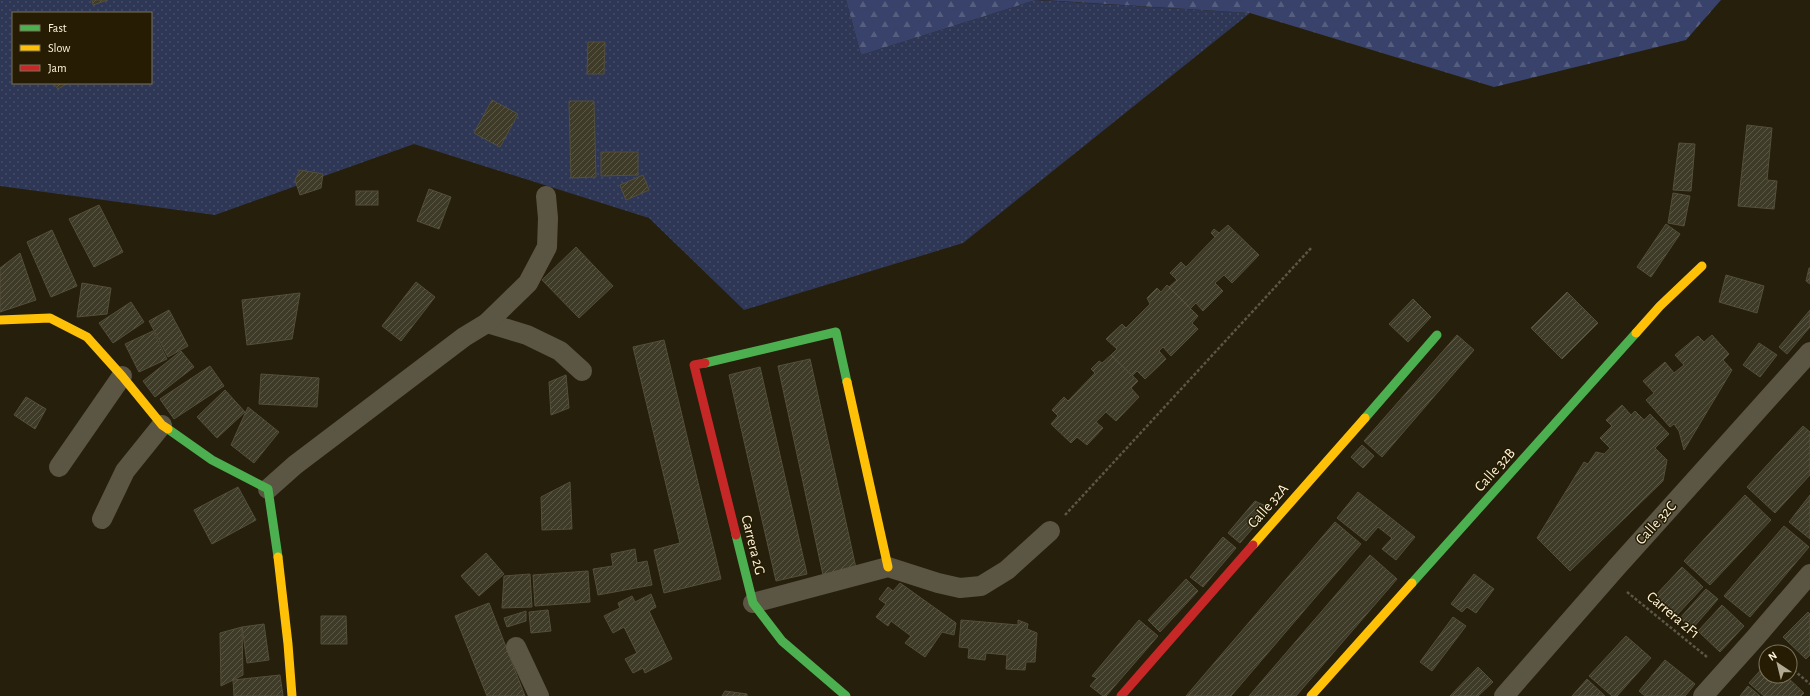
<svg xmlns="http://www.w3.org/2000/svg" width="1810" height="696" viewBox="0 0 1810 696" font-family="'Alegreya Sans',sans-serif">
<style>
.green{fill:url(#green-dots);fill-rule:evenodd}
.forest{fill:url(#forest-firs)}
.building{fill:url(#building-hatch);stroke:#534f3b}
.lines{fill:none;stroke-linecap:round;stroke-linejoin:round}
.path{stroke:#5c5646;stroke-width:2.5;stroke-dasharray:3 2;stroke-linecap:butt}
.street{stroke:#5b5543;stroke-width:20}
.fast{stroke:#4caf50;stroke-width:9}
.slow{stroke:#ffc107;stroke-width:9}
.jam{stroke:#c62828;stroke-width:9}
.labels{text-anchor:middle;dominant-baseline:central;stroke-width:3;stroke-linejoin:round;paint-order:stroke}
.street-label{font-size:15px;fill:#fdf4da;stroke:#251c03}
</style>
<defs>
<pattern id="green-dots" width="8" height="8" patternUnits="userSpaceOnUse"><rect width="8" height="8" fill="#2f3757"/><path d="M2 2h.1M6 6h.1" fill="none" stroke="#444b67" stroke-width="1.8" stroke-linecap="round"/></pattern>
<pattern id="forest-firs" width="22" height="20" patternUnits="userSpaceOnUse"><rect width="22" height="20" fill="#38426a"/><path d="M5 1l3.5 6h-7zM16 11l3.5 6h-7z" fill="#565e7f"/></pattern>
<pattern id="building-hatch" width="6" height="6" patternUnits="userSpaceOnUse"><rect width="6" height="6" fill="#3e3b28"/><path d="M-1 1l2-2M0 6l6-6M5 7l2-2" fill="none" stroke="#5b5847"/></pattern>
</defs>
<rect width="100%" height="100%" fill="#261f0b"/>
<!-- green -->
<path class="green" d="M0,0H846L861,55L1036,0L1250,13L963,243L744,310L649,218L414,144L215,215L0,186ZM13,13H151V83H13Z"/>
<!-- forest -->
<g class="forest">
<polygon points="846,0 1036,0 861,55"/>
<polygon points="1042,0 1721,0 1686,40 1494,87 1250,13"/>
</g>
<!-- building -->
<g class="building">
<polygon points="92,0 108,0 93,5"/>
<polygon points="588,42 605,42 604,74 587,74"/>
<polygon points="53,83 68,83 58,89"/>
<polygon points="492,100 518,114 500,147 474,133"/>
<polygon points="569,101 594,101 596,177 571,178"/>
<polygon points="1747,125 1772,128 1767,180 1777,181 1774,209 1738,206"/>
<polygon points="1679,143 1695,144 1691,191 1673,190"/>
<polygon points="601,152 638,152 638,175 601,176"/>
<polygon points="300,170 323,174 321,188 300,195 295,180"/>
<polygon points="643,175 649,190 626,200 620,185"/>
<polygon points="429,189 451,197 439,229 417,221"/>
<rect x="356" y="191" width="22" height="14"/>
<polygon points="1673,193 1690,196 1684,226 1668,223"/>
<polygon points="99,205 123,252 94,267 69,219"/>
<polygon points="1666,224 1680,234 1651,277 1637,267"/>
<polygon points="1228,225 1259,255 1232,283 1224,275 1215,283 1223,291 1203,311 1196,303 1190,309 1169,287 1177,280 1170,273 1181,262 1186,267 1215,237 1211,233 1214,229 1219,233"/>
<polygon points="52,230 77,286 51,297 27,242"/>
<polygon points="576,247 613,286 579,318 542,280"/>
<polygon points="20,253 36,300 0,312 0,268"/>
<polygon points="1809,268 1810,268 1810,284 1806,281"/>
<polygon points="1726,275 1764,286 1757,313 1719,302"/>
<polygon points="416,282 435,297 401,341 382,326"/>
<polygon points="82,283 111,288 107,314 77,317"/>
<polygon points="1167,285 1198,316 1192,323 1198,329 1171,356 1163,347 1159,351 1166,359 1145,379 1137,371 1132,376 1111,355 1117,349 1106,339 1122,324 1126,328 1150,304 1147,298 1157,288 1161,292"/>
<polygon points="1567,292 1598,323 1562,359 1531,328"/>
<polygon points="300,293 292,339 247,345 242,300"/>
<polygon points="1413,299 1431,317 1408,342 1389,324"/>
<polygon points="131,302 144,322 113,343 99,323"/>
<polygon points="169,310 188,346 168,357 149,321"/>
<polygon points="1810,310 1810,327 1787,354 1779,347"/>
<polygon points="153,331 167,359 139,372 125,344"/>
<polygon points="1457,335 1474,350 1382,457 1364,441"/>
<polygon points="1712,335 1729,354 1723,360 1732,370 1684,450 1679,431 1674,424 1670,427 1646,400 1654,393 1643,381 1665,362 1674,373 1684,365 1675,355 1698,336 1704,342"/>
<polygon points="664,340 721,579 664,593 654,550 680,543 633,347"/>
<polygon points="1759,343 1777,355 1760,377 1743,365"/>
<polygon points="181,351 194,367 155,397 143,381"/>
<polygon points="1111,355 1138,381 1131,388 1139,397 1116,421 1106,412 1096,422 1103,428 1087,445 1077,437 1071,443 1051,424 1058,416 1052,410 1064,397 1068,401 1095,373 1091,369 1099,361 1102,363"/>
<polygon points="810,359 856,568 823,575 778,366"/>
<polygon points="210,366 224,386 174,419 160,399"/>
<polygon points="760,367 807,574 776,581 729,375"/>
<polygon points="261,374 319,378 317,407 259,404"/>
<polygon points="566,375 569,408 551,415 549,382"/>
<polygon points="225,390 245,412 217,438 197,417"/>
<polygon points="26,397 46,409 35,429 14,415"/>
<polygon points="1622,405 1631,415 1635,411 1644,420 1650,414 1669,434 1655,448 1667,460 1663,481 1570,571 1537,538 1584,462 1588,464 1596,452 1604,454 1610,448 1600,438 1612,426 1606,420"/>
<polygon points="248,407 279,432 254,463 231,445"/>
<polygon points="1803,426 1810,432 1810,475 1775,513 1747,487"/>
<polygon points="1362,445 1374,456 1363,468 1351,457"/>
<polygon points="570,482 572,529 542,530 541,497"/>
<polygon points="238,487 256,520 212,544 194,510"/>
<polygon points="1358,492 1415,537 1396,560 1382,549 1392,538 1378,527 1366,541 1337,518"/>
<polygon points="1745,495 1771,520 1710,585 1684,561"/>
<polygon points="1810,495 1810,539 1789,522"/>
<polygon points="1255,501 1270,508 1240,543 1228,533"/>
<polygon points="1335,522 1361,544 1231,696 1186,696"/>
<polygon points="1784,526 1809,547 1750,617 1724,596"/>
<polygon points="1223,537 1236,548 1203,587 1190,577"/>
<polygon points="635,549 637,563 647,561 652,585 598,595 593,569 613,566 611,554"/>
<polygon points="486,553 504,574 479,596 461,576"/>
<polygon points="1370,555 1397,579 1296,696 1249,696"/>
<polygon points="1682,567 1703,587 1676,616 1655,596"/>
<polygon points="588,571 590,602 535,606 533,575"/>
<polygon points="530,574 532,607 502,608 504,576"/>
<polygon points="1474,574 1494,589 1476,613 1467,607 1462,612 1451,604"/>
<polygon points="1186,579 1198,591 1160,632 1148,620"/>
<polygon points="900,583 956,623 954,635 942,632 925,657 905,643 911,636 891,621 888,626 876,617 886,604 879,599 888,587 893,591"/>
<polygon points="1706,589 1718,599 1692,629 1680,618"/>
<polygon points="651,594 656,607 649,611 672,659 645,673 643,668 633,673 625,659 637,653 624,627 613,633 604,616 620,608 618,603 632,596 635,602"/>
<polygon points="489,603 525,696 487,696 455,616"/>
<polygon points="1722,605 1744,626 1720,652 1698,631"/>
<polygon points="548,610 551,631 531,633 529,612"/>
<polygon points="526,611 526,621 507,627 504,618"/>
<polygon points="1808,612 1810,614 1810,655 1806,659 1783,637"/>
<polygon points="321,616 346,616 347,644 321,644"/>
<polygon points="1453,617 1466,626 1432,671 1420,662"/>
<polygon points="961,620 1018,625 1018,620 1028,624 1027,629 1037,633 1035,662 1026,662 1025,670 1006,669 1007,655 986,653 985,660 968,658 969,648 959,647"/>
<polygon points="1139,620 1158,636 1106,696 1103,696 1090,686 1097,678 1092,676"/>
<polygon points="264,624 269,660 247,663 242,627"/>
<polygon points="242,627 243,675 221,686 220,633"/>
<polygon points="1626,636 1651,658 1617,696 1612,696 1589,676"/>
<polygon points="1665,660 1695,684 1685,696 1645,696 1639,691"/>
<polygon points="1766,664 1766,676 1786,676 1804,693 1801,696 1764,696 1749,683"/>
<polygon points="1478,667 1493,682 1478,696 1450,696"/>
<polygon points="280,675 283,696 234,696 233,680"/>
<polygon points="1587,679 1605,696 1572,696"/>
<polygon points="1748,686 1760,696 1740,696"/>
<polygon points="725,691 747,694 747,696 722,696"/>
</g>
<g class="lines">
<!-- path -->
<g class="path">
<polyline points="1065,515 1312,247"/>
<polyline points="1627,592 1707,657"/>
<polyline points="1790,667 1810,684"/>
</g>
<!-- street -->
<g class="street">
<polyline points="487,323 527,335 560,351 582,371"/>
<polyline points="59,467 122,376"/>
<polyline points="268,489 295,465 464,337 487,323 528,283 547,247 548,218 546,196"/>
<polyline points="102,519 125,471 162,425"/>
<polyline points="753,603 888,567 938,583 960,588 981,586 1007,570 1050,531"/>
<polyline points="516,647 539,696"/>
<polyline points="1504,696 1616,568 1810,352"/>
<polyline points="1703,696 1755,638 1810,574"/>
</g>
<!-- fast -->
<g class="fast">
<polyline points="705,363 836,332 847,382"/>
<polyline points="1365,418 1437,335"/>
<polyline points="168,429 212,460 268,489 278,557"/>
<polyline points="736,535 753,603 782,641 846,696"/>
<polyline points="1412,583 1636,333"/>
</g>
<!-- slow -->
<g class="slow">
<polyline points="0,320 50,318 87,337 122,376 162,425 168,429"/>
<polyline points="1636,333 1660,306 1702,266"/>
<polyline points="847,382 888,567"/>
<polyline points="1253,545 1365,418"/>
<polyline points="278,557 288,644 292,696"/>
<polyline points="1311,696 1412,583"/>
</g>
<!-- jam -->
<g class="jam">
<polyline points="705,363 694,365 736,535"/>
<polyline points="1121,696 1253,545"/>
</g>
</g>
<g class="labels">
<!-- street labels -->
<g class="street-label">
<text transform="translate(1495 470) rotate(-48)">Calle 32B</text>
<text transform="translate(1268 506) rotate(-49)">Calle 32A</text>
<text transform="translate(1656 523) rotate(-48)">Calle 32C</text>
<text transform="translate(753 545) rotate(76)">Carrera 2G</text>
<text transform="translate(1673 615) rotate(40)">Carrera 2F1</text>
</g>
</g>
<!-- legend -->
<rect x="12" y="12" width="140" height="72" fill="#251c03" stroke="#7b7259"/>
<rect x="20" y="25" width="20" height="6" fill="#4caf50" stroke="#7b7259"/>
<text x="48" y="32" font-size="12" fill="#fdf4da">Fast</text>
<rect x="20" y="45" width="20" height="6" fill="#ffc107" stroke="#7b7259"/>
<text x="48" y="52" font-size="12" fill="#fdf4da">Slow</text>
<rect x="20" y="65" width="20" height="6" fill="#c62828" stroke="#7b7259"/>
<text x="48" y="72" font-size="12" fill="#fdf4da">Jam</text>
<!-- north arrow -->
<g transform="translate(1778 664) rotate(325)"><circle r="19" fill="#251c03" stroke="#7b7259"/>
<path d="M0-3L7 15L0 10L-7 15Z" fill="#b2a992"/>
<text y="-6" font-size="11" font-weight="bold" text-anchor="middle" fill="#fdf4da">N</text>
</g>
</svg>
